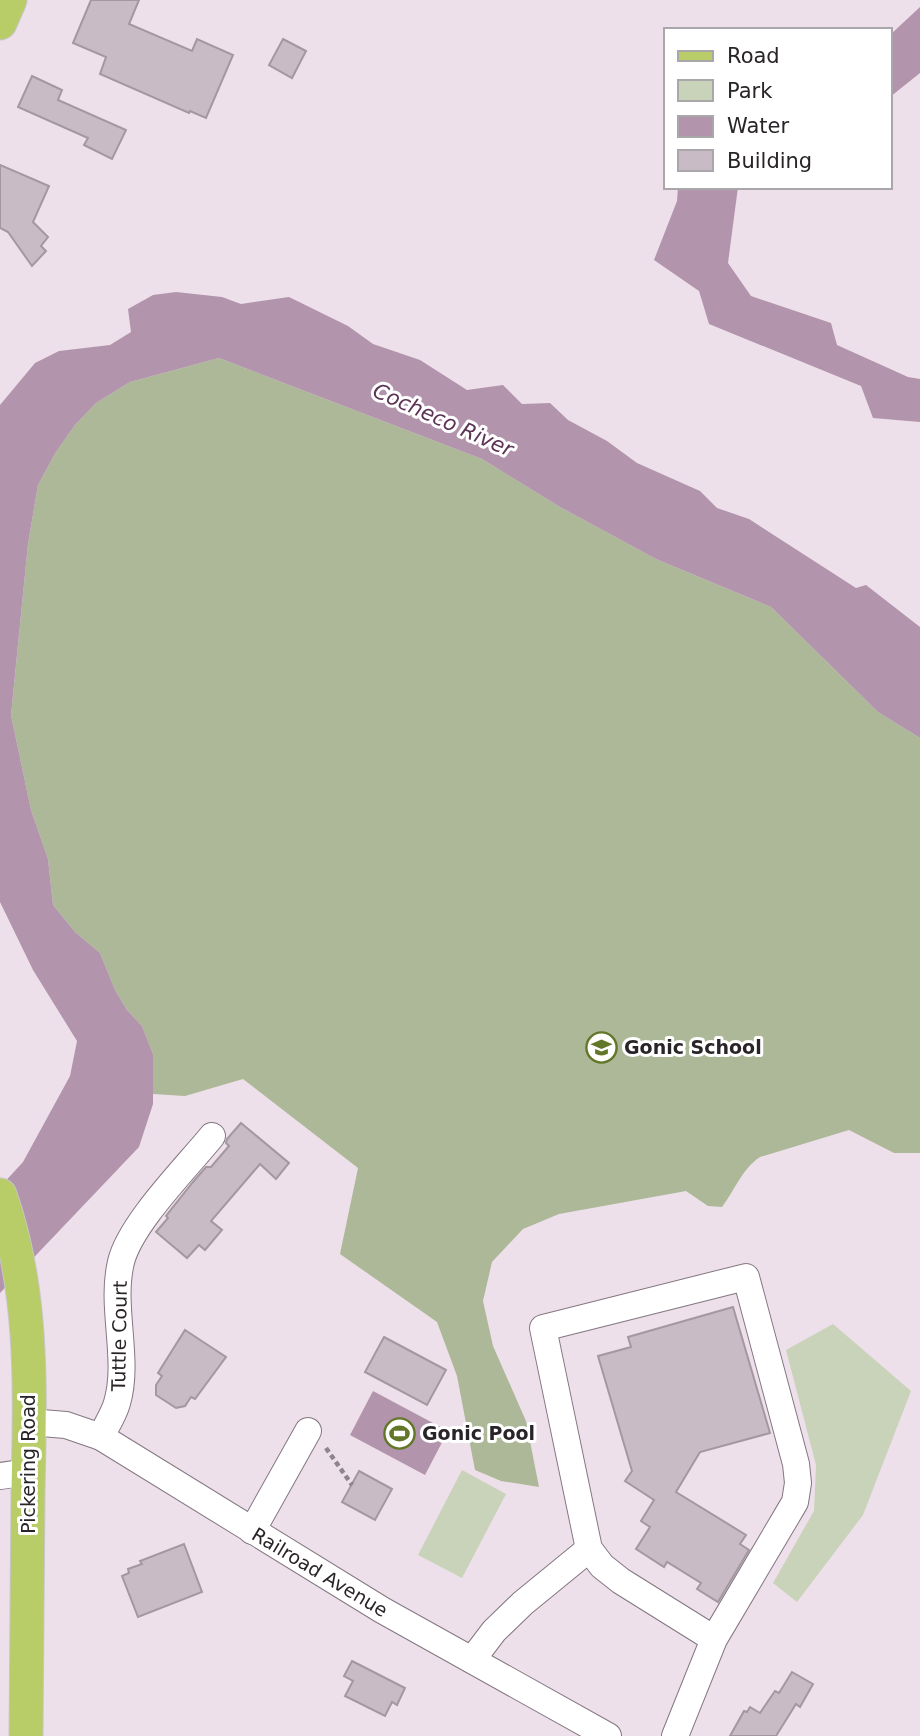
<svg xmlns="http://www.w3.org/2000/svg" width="920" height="1736" viewBox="0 0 920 1736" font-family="'DejaVu Sans',sans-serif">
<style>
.green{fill:#c9d3b9}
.forest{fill:#acb897}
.water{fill:#b294ac}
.building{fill:#c8bbc5;stroke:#a397a0;stroke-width:2}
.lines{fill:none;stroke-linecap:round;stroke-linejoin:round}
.minor-casing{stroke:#837780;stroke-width:28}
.major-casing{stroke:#c7c6c7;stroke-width:35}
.path{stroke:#8e858c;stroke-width:4.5;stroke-dasharray:5 3.5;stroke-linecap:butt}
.minor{stroke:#fff;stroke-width:26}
.major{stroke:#b8cd68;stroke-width:33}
.labels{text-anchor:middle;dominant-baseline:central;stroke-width:6;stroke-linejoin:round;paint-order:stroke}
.poi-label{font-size:19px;font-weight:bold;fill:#292428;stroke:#fff;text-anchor:start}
.street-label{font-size:19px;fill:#292428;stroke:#fff}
.water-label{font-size:21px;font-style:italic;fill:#5d3456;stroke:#fff}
</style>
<rect width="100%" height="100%" fill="#ede0ea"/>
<!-- green -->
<g class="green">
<polygon points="833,1324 911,1391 863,1515 797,1602 773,1583 814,1511 816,1465 786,1350"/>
<polygon points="462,1470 506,1494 462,1578 418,1555"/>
</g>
<!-- forest -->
<path class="forest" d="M219,358L482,459L560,507L656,559L771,607L878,712L920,738V1153H894L849,1130L760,1157C742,1169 735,1190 722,1207L708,1206L686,1191L559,1214L523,1229L492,1262L483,1301L493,1346L526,1421L539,1487L501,1481L475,1470L457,1376L437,1322L340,1254L358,1168L243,1079L185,1096L153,1094V1054L142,1026L127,1010L115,990L100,953L75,932L53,905L48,859L31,810L11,715L28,544L38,485L56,452L75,425L96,403L130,382Z"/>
<!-- water -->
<g class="water">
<polygon points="920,7 920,73 890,97 890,35"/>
<polygon points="678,187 738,187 728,263 751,296 831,323 837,345 908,377 920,379 920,422 873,418 861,386 709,324 699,291 654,260 677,201"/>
<polygon points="176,292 222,297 241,304 289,297 348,326 373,344 420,360 467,390 503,385 522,404 550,403 568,420 607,441 637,463 700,491 717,508 749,519 856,588 866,585 920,627 920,738 878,712 771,607 656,559 560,507 482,459 219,358 130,382 96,403 75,425 56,452 38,485 28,544 11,715 31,810 48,859 53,905 75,932 100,953 115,990 127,1010 142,1026 153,1054 153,1104 139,1147 0,1293 0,1187 23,1162 70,1076 77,1041 33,970 0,902 0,405 35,363 59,351 110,345 131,332 128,309 153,295"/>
<polygon points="373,1391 448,1431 425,1475 350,1435"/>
</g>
<!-- building -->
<g class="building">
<polygon points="91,0 139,0 129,24 192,51 197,39 233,55 206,118 190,111 189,113 100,74 106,57 73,43"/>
<polygon points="283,39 306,51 292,78 269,65"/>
<polygon points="32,76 62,90 58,100 126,130 112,159 84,145 88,138 18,107"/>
<polygon points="0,165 49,186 33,222 48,237 41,246 46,251 32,266 8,232 0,228"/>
<polygon points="241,1123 289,1163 276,1179 260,1164 211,1221 222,1230 205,1250 199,1245 187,1258 156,1232 168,1218 166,1216 193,1182 206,1167 211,1167 229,1146 226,1143 227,1139"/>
<polygon points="733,1307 770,1433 700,1452 676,1492 746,1535 740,1544 749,1550 718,1602 697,1589 701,1583 667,1562 664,1567 636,1549 650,1527 641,1521 654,1500 625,1481 632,1471 598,1356 631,1347 628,1337"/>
<polygon points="185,1330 226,1357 195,1399 191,1397 185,1406 176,1408 156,1395 156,1385 162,1376 158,1373"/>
<polygon points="384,1337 446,1370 427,1405 365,1372"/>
<polygon points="359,1471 392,1489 375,1520 342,1502"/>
<polygon points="184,1544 202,1592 138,1617 122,1576 129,1573 128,1569 142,1564 140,1561"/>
<polygon points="352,1661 405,1688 397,1705 392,1702 385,1716 345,1696 353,1681 344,1676"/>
<polygon points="792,1672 813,1684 800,1707 796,1704 776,1736 730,1736 744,1711 747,1712 750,1707 760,1713 775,1691 779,1693"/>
</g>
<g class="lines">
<defs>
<g id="minor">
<polyline points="29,1422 66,1425 101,1437 382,1610 608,1736"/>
<path d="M101,1437C106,1426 114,1414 117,1403C130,1359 110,1307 121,1262C130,1224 186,1168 212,1136"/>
<polyline points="0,1476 29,1472"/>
<polyline points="252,1531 308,1431"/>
<polyline points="472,1660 494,1631 523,1603 589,1549"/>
<polyline points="675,1736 714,1639 795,1502 798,1483 796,1464 746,1277 543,1328 589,1549 602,1566 621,1581 714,1639"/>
</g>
<g id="major">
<polyline points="0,23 10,0"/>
<path d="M0,1195C34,1291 30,1391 28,1491C28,1572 27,1654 26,1736"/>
</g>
</defs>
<!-- minor casing -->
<use href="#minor" class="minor-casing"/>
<!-- major casing -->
<use href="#major" class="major-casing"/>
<!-- path -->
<polyline class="path" points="326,1448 352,1485"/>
<!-- minor -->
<use href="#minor" class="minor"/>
<!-- major -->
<use href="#major" class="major"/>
</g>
<!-- icons -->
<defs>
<symbol id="school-ring" viewBox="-11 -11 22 22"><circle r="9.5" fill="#fff" stroke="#627728" stroke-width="1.5"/><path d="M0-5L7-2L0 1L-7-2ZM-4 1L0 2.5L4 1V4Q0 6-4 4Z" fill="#627728"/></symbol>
<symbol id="stadium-ring" viewBox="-11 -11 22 22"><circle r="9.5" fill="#fff" stroke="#627728" stroke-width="1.5"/><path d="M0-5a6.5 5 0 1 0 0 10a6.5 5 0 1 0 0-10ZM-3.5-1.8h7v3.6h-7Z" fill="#627728"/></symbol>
</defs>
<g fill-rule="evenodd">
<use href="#school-ring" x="584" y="1030" width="35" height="35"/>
<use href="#stadium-ring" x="382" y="1416" width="35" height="35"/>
</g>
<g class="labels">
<!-- poi labels -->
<g class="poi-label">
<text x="624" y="1047">Gonic School</text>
<text x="422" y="1433">Gonic Pool</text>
</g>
<!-- street labels -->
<g class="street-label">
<text transform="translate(119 1336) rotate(-89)">Tuttle Court</text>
<text transform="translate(28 1464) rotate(-90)">Pickering Road</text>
<text transform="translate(320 1572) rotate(31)">Railroad Avenue</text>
</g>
<!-- water labels -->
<g class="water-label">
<text transform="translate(443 420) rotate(24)">Cocheco River</text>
</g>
</g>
<!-- legend -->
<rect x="664" y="28" width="228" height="161" fill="#ffffff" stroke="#a9a7a9" stroke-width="2"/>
<rect x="678" y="51" width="35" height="10" fill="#b8cd68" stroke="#a9a7a9" stroke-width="2"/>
<text x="727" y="63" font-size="21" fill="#292428">Road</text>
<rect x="678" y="80" width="35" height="21" fill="#c9d3b9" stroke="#a9a7a9" stroke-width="2"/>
<text x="727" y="98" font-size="21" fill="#292428">Park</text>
<rect x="678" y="116" width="35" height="21" fill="#b294ac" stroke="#a9a7a9" stroke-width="2"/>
<text x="727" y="133" font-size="21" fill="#292428">Water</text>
<rect x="678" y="150" width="35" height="21" fill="#c8bbc5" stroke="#a9a7a9" stroke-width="2"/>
<text x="727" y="168" font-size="21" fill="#292428">Building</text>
</svg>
